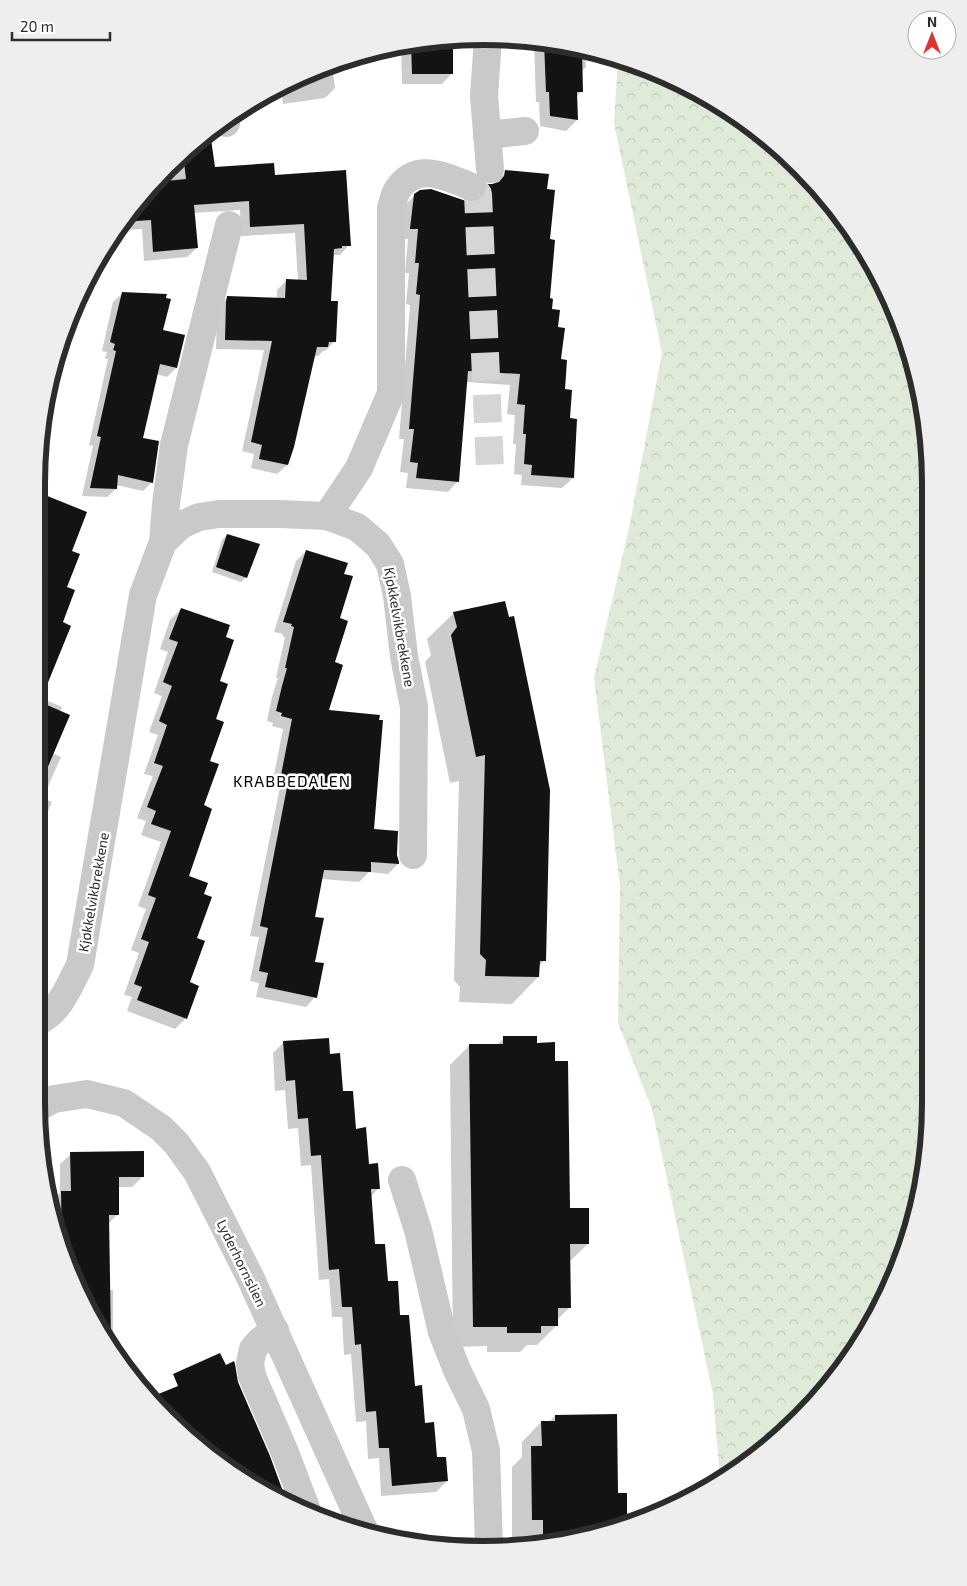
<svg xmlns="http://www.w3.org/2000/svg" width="967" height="1586" viewBox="0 0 967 1586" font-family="'Exo 2',sans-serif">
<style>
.forest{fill:url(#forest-crowns)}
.shadow{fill:#0003}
.building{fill:#131313}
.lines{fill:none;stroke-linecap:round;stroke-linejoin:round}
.minor-tunnel{stroke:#d5d5d5;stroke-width:28;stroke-dasharray:28 14;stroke-linecap:butt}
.minor{stroke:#c9c9c9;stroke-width:28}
.labels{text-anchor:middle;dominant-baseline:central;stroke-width:5;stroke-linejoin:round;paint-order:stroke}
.street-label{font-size:14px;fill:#2c2c2c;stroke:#fff}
.quarter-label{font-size:16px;letter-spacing:1px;fill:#000;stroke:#fff}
.rim{fill:none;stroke:#2c2c2c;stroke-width:6}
</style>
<defs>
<pattern id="forest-crowns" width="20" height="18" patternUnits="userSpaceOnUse" patternTransform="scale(1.25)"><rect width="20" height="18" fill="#e0ead9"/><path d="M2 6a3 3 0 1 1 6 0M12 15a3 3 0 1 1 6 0" fill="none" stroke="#c0c9ba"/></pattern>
</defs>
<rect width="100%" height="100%" fill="#fff"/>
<!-- forest -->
<polygon class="forest" points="618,58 681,82 756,128 820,189 871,260 915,367 930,454 927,1161 897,1273 839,1375 732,1474 720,1480 713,1394 652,1109 618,1023 620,886 594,678 629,528 662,353 614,123"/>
<!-- shadow -->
<g class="shadow">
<polygon points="425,40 452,73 442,84 402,84 401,46"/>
<polygon points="534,41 585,49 586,67 581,72 582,91 576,97 577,120 566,131 540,126 539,102 536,102"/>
<polygon points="332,64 335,88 325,98 283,104 281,87"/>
<polygon points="209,133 214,168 274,176 349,245 340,255 334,255 330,302 334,342 325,351 323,351 318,356 314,356 287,465 277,474 251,468 254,454 242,451 264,350 216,349 217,312 218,307 228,297 277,299 277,290 287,280 298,281 295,233 241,236 240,210 194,213 197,248 187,257 144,261 142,229 126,230 125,218 129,211 188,147"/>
<polygon points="506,172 546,190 549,240 549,300 557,328 563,390 568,420 573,478 562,488 521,485 522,475 514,474 516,444 513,444 515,415 507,414 510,385 466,382 458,481 448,492 406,488 408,473 400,472 404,439 399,439 410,305 406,304 409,273 405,273 408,239 400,239 404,206 415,195 476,203 477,196 488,185 494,185 495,182"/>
<polygon points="122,294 162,331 184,336 176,368 167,377 156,374 141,439 152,482 143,491 116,485 116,489 107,497 82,496 93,446 89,445 108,359 105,359 107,352 102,351 113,302"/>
<polygon points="40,494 86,513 70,552 61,623 41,698 62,707 60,712 52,753 61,757 43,798 52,802 38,835"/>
<polygon points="227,535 246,577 241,582 212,572 222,540"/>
<polygon points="306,551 343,574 327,711 373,830 396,855 398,864 388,874 369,872 359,882 321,879 314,918 314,963 315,997 306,1007 256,997 259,983 250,981 259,937 250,936 280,787 272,785 283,729 272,726 273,723 267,721 272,697 278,678 276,678 285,637 282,636 283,634 274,632 296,561"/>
<polygon points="181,609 224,638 202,806 187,876 202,895 189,983 186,1018 175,1029 127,1011 132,997 124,995 139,953 131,950 146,909 138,906 161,842 141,835 146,821 137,818 153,776 144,774 158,735 149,732 162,696 154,693 168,652 160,649 170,620"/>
<polygon points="454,613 544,961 538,967 538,977 512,1004 459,1002 460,987 454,980 459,781 450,783 425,662 431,655 427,639"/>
<polygon points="38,837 46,840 38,860"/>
<polygon points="38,874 41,876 37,884"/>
<polygon points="504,1038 536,1044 554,1062 569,1209 588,1244 569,1262 570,1307 557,1320 557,1325 537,1345 527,1345 520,1352 487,1352 487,1346 453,1347 450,1065 470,1045 497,1045"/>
<polygon points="283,1043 329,1056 354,1130 379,1188 370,1197 374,1246 399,1317 413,1387 424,1424 436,1458 447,1481 436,1492 381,1496 379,1458 368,1459 366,1421 356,1422 351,1354 344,1355 342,1317 332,1317 329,1279 319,1280 311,1165 301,1166 298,1128 288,1129 285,1090 275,1091 273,1053"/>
<polygon points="71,1154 143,1176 132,1187 117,1187 118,1214 108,1224 109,1290 113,1290 113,1346 60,1246 52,1201 60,1193 60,1164"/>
<polygon points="555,1416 617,1495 626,1519 618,1528 524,1543 524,1540 512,1540 512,1467 522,1457 522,1442 541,1422 549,1422"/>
</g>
<!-- building -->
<g class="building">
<polygon points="453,39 453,74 412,74 411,43 425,40"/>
<polygon points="544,42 582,49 583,92 577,92 578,120 550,116 549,92 546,92"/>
<polygon points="210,132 215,167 274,163 275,175 346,170 351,246 342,246 342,248 334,249 331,301 338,301 336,342 329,342 328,347 317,347 294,447 288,465 259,459 262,445 251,442 272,341 225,340 226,302 227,296 285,298 286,279 307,280 304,224 250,227 249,201 194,205 198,248 153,252 151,220 122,222 128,211 156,182 186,179 183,153 188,147"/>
<polygon points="505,170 549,174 547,189 555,190 550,239 555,240 550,298 553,299 552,309 560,310 558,327 565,328 561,359 567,360 565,389 572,390 570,418 577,419 574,478 531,475 532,465 524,464 526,434 523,434 525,405 517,404 520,374 468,371 459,482 416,478 418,463 410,462 414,429 409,429 420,295 416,294 419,263 415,263 418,229 410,229 414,194 420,190 431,189 466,201 475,202 482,199 486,193 487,184 492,184 499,182 504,176"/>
<polygon points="122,292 167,294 166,298 171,299 163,330 185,335 177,368 160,364 143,438 159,441 153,483 118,475 117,489 90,488 101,437 97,436 116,351 113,350 115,344 110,342"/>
<polygon points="40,493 87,512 72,551 80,554 67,587 75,590 63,622 71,626 40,702 70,715 38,790"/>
<polygon points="227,534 260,544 247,578 216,567"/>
<polygon points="306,550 348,563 344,574 353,576 340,618 348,621 335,662 343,665 329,710 380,715 379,720 383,720 374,829 398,831 397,855 399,862 399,864 371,862 371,872 324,870 315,917 324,918 315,962 324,963 317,998 265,987 268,973 259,971 268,928 260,926 289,777 281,775 292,719 281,716 282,713 276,711 282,686 287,668 285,668 294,627 291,626 292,624 283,622"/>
<polygon points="505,601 509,617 514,616 550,790 546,961 540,961 539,977 485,976 486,960 480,954 485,755 476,757 451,635 457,627 453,612"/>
<polygon points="181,608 230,625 226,637 234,640 220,681 228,684 216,719 224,722 210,761 219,764 204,805 212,809 189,876 208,883 204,894 212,897 197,938 205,941 190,982 199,986 187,1019 137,1000 142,987 134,984 149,942 141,939 156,898 148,895 171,831 151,824 156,811 147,807 163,766 154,763 167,725 159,721 172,686 163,682 178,642 169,639"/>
<polygon points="503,1036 537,1036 537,1043 555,1042 555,1061 568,1061 570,1208 589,1208 589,1244 570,1244 571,1308 558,1308 558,1326 541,1326 541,1333 507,1333 507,1327 473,1327 469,1044 503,1044"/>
<polygon points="329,1038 330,1054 340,1053 343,1091 353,1091 356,1129 366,1127 369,1164 378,1163 380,1189 371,1189 375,1244 385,1244 388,1281 398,1281 400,1315 409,1315 415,1386 422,1385 425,1423 434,1422 437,1457 446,1457 448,1481 392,1486 389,1448 379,1448 376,1411 366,1412 361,1344 355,1345 352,1307 342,1307 339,1269 329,1270 321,1155 311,1156 308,1118 298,1119 295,1080 286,1081 283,1041"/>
<polygon points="144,1151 144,1177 119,1177 119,1215 109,1215 111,1342 62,1249 61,1191 71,1191 70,1152"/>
<polygon points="220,1353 226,1365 234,1361 235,1364 238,1382 270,1456 285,1497 211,1458 151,1397 178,1386 173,1374"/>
<polygon points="617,1414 618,1493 627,1493 627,1520 619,1520 619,1527 543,1540 543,1520 532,1520 531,1446 542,1446 541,1421 555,1421 555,1415"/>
</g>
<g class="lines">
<!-- minor-tunnel -->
<polyline class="minor-tunnel" points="472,187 478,194 490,469"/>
<!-- minor -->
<g class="minor">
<polyline points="488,38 484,96 490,169"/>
<polyline points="225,121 226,123"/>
<polyline points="487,135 525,131"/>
<path d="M327,516L359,468L391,393V208C393,202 394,194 398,189C417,161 447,177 472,187"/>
<polyline points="163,542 166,504 174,445 229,225"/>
<path d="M37,1022C60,1012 69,986 80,965L143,595L163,542L181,525L199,517L219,514H280L327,516L357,527L378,545L390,564L397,596L404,656L414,707L413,855"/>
<polyline points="37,1108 54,1099 87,1094 124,1103 161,1128 176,1143 197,1172 251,1279 364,1530"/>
<polyline points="402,1180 418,1230 442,1332 457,1370 476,1409 486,1451 489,1549"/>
<polyline points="275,1330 260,1341 253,1349 250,1363 252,1376 284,1450 306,1508"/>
</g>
</g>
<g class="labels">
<!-- street labels -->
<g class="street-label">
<text transform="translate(400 627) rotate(80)">Kjøkkelvikbrekkene</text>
<text transform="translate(93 892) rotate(-80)">Kjøkkelvikbrekkene</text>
<text transform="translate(242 1263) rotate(64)">Lyderhornslien</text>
</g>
<!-- quarter labels -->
<g class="quarter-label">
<text x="292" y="780">KRABBEDALEN</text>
</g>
</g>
<!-- crop -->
<path d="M0 0H967V1586H0ZM483 45H484A438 438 0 0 1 922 483V1103A438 438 0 0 1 484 1541H483A438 438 0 0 1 45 1103V483A438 438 0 0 1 483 45Z" fill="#eee" fill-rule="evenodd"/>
<path class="rim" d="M483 45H484A438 438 0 0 1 922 483V1103A438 438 0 0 1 484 1541H483A438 438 0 0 1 45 1103V483A438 438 0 0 1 483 45Z"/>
<!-- north arrow -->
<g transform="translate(932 35)"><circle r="24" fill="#ffffff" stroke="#ababab"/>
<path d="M0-4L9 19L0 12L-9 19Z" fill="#e13430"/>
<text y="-8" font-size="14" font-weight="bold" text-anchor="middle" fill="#2c2c2c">N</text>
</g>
<!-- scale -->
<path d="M12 32v8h98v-8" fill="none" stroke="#2c2c2c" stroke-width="2.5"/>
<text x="20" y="32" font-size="15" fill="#2c2c2c" stroke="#ffffff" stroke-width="4" paint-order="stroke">20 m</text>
</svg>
